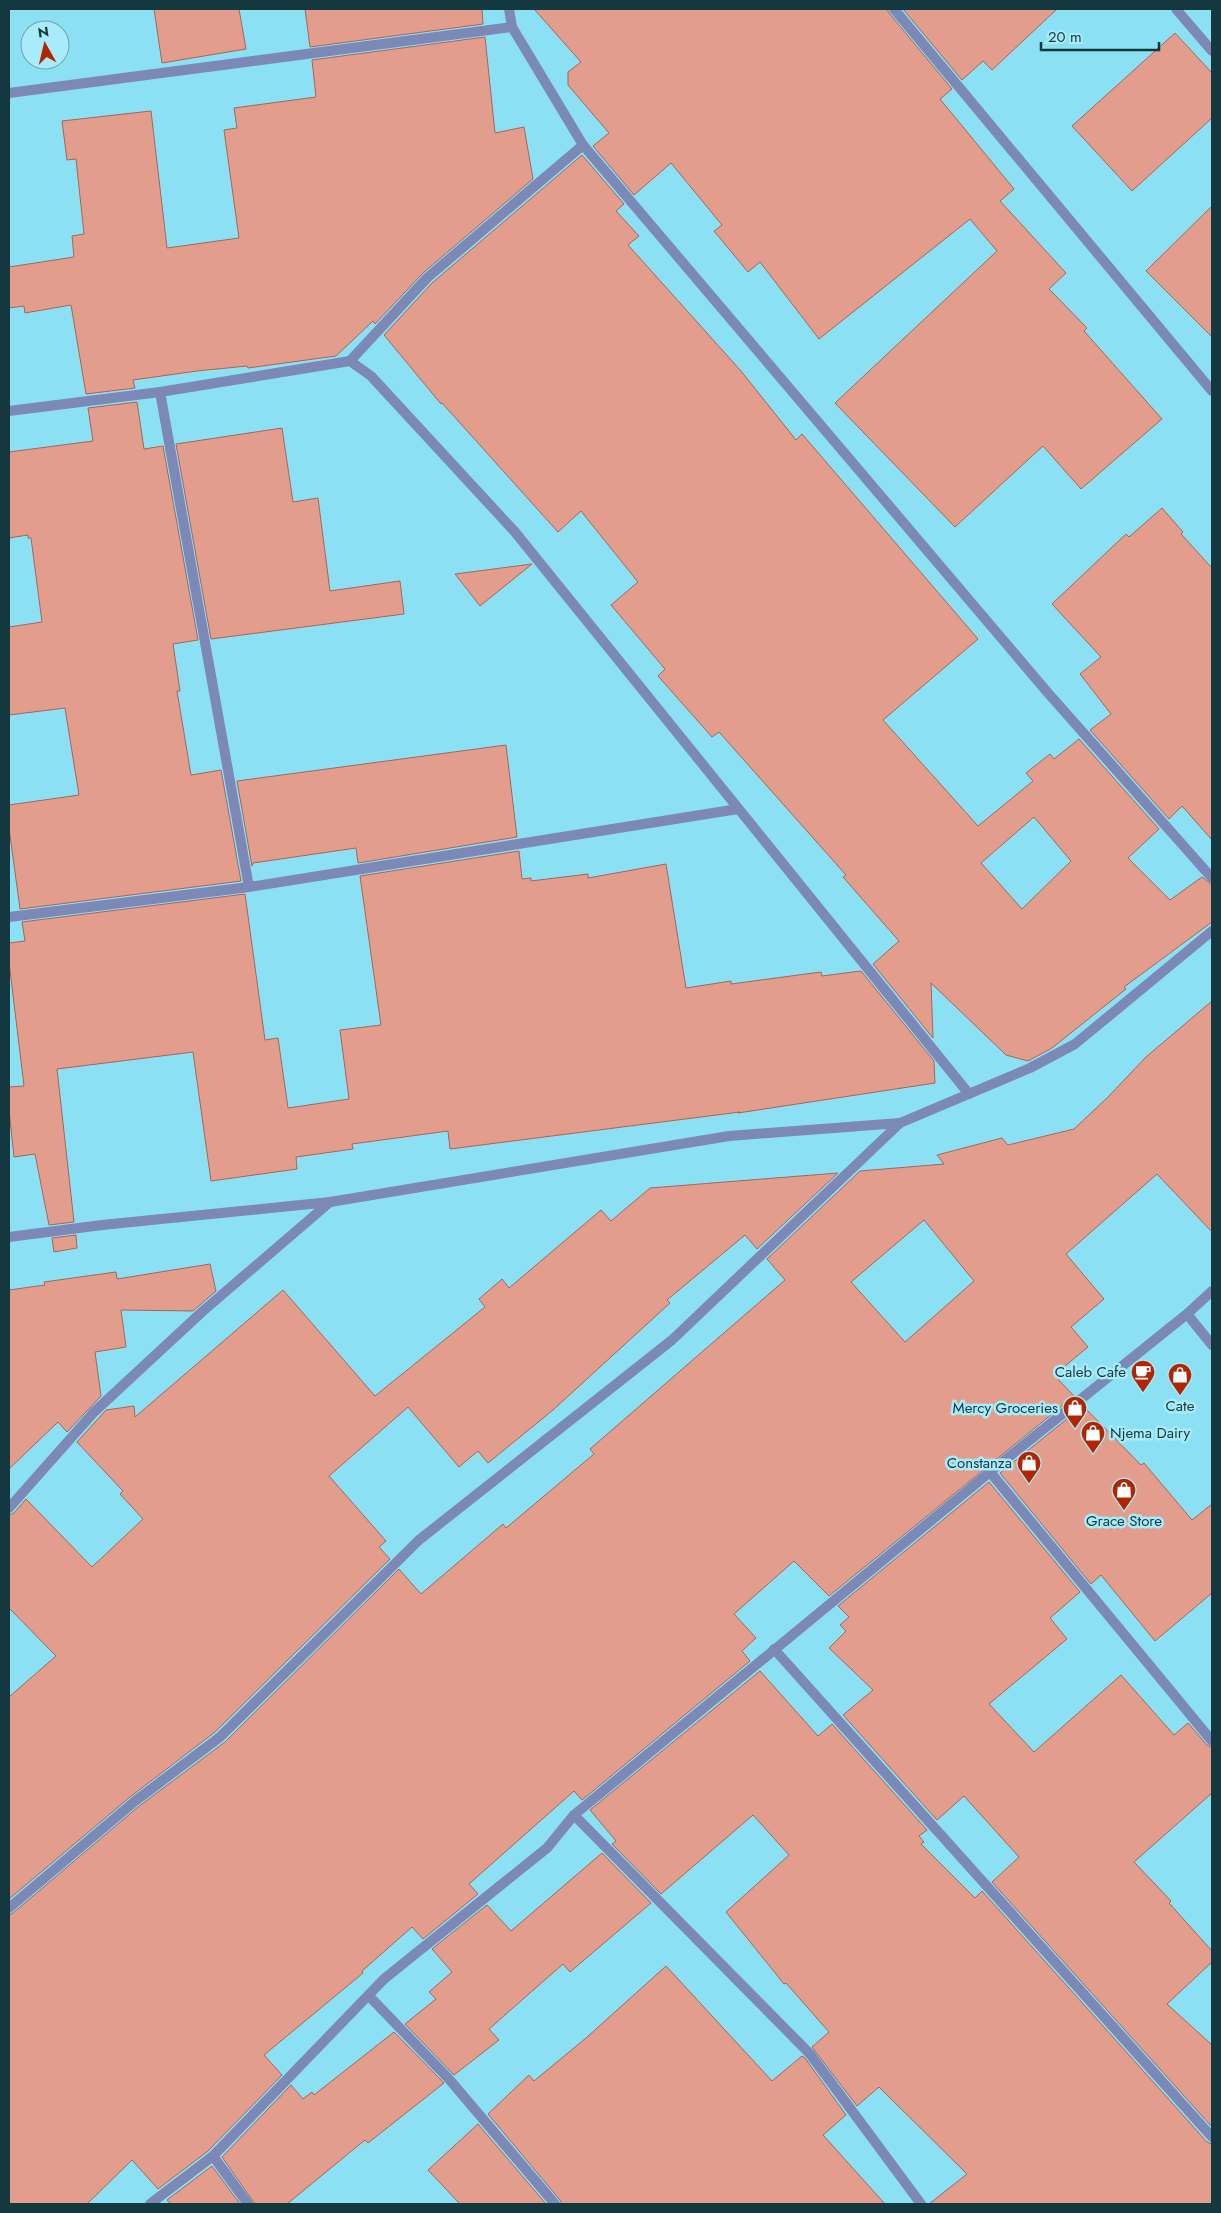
<svg xmlns="http://www.w3.org/2000/svg" width="1221" height="2213" viewBox="0 0 1221 2213" font-family="Jost,sans-serif">
<style>
.building{fill:#e39d8d;stroke:#a66658;fill-rule:evenodd}
.lines{fill:none;stroke-linecap:round;stroke-linejoin:round}
.minor{stroke:#7c88b6;stroke-width:10}
.tertiary{stroke:#7c88b6;stroke-width:10}
.labels{text-anchor:middle;dominant-baseline:central;stroke-width:5;stroke-linejoin:round;paint-order:stroke}
.poi-label{font-size:15px;fill:#143840;stroke:#a8ebfa;text-anchor:end}
</style>
<rect width="100%" height="100%" fill="#8be1f3"/>
<!-- building -->
<g class="building">
<polygon points="154,9 239,9 246,49 162,63"/>
<polygon points="305,9 482,9 483,24 310,47"/>
<polygon points="534,9 887,9 889,13 952,89 940,99 1014,189 1000,201 1066,273 1049,289 1087,328 1084,331 1162,419 1081,489 1043,446 955,527 835,403 997,251 970,219 819,339 760,262 748,272 714,231 722,225 671,163 634,195 593,146 609,133 568,85 568,72 581,62"/>
<polygon points="903,9 1057,9 992,70 983,61 962,80"/>
<polygon points="1175,33 1212,73 1212,118 1132,191 1072,126"/>
<polygon points="485,37 495,133 524,127 533,179 423,273 375,324 373,321 336,356 248,368 247,366 197,371 133,380 135,388 86,394 71,305 25,313 24,306 9,308 9,267 74,257 72,236 84,234 76,159 67,160 62,121 151,111 167,248 239,238 224,130 237,128 234,108 316,97 312,60"/>
<path d="M582,155L624,204L616,211L639,236L628,245L741,371L796,440L802,434L978,639L883,720L978,826L1033,781L1026,773L1050,754L1054,759L1079,739L1159,829L1128,858L1170,900L1202,877L1212,885V922L1124,987L1126,989L1052,1048L1028,1061L1006,1055L931,983L933,1038L873,964L899,941L843,877L846,875L719,732L712,737L658,676L665,669L611,605L638,582L581,511L558,532L442,403L441,404L384,335L432,283ZM1034,817L1071,861L1022,909L981,863Z"/>
<polygon points="1212,206 1212,337 1146,271"/>
<polygon points="137,402 144,449 163,446 198,640 173,644 180,691 177,691 191,775 221,770 241,881 20,909 9,828 9,805 79,795 65,708 9,715 9,627 42,622 31,538 28,538 28,535 9,538 9,452 93,441 88,408"/>
<polygon points="282,428 293,502 318,498 330,591 400,581 404,614 211,639 176,444"/>
<polygon points="1162,508 1183,532 1181,534 1212,568 1212,840 1182,806 1169,819 1090,730 1111,714 1080,674 1101,657 1052,604 1126,534 1129,537"/>
<polygon points="532,564 480,606 455,574"/>
<polygon points="506,745 517,837 358,863 356,848 253,863 252,866 237,781"/>
<polygon points="519,851 522,879 531,878 531,881 588,874 588,878 666,864 686,988 731,981 731,984 821,972 822,976 861,971 934,1061 935,1083 738,1113 740,1112 450,1149 448,1131 352,1144 353,1149 296,1157 297,1169 211,1181 193,1052 57,1069 74,1222 49,1225 35,1154 14,1157 9,1110 9,1087 24,1086 9,962 9,943 25,941 22,922 245,894 265,1040 278,1038 288,1108 349,1099 340,1030 381,1025 360,876"/>
<path d="M1212,1001V1232L1157,1174L1066,1254L1104,1299L1071,1327L1088,1347L1054,1375L1074,1396L829,1596L794,1561L734,1614L756,1638L742,1651L750,1661L582,1800L574,1791L469,1884L478,1894L423,1939L412,1927L362,1971L363,1973L264,2055L282,2075L208,2151L158,2189L132,2160L87,2204H9V1915L13,1913L138,1807L225,1742L399,1569L421,1594L503,1524L506,1528L594,1454L590,1449L785,1280L767,1259L860,1171L944,1164L937,1155L1002,1138L1008,1145L1074,1129L1108,1097L1146,1057ZM924,1220L974,1281L905,1342L851,1282Z"/>
<polygon points="838,1173 757,1249 745,1235 667,1300 670,1303 553,1410 488,1463 478,1451 459,1467 408,1407 329,1476 386,1541 379,1547 390,1559 215,1732 130,1797 9,1899 9,1697 56,1656 9,1608 9,1515 14,1513 26,1499 92,1567 143,1519 120,1494 123,1491 77,1442 106,1410 134,1406 135,1417 283,1290 375,1396 485,1307 479,1299 502,1279 509,1288 601,1210 611,1221 650,1188"/>
<polygon points="76,1235 77,1248 54,1252 52,1238"/>
<polygon points="210,1264 216,1291 193,1311 121,1310 126,1347 95,1352 101,1396 67,1432 58,1422 9,1469 9,1290 45,1285 44,1282 116,1272 117,1279"/>
<polygon points="1083,1406 1141,1465 1144,1463 1192,1520 1212,1504 1212,1593 1155,1641 1101,1575 1091,1584 1000,1473"/>
<polygon points="989,1482 1080,1592 1050,1618 1067,1639 989,1704 1034,1752 1121,1675 1174,1735 1188,1723 1207,1745 1212,1748 1212,1793 1134,1862 1171,1901 1169,1903 1212,1951 1212,1962 1167,2004 1212,2045 1212,2127 992,1882 1019,1857 964,1796 937,1820 843,1715 873,1690 829,1648 846,1631 840,1625 849,1617 838,1606"/>
<polygon points="760,1671 818,1736 832,1724 927,1830 919,1836 924,1842 921,1844 975,1898 982,1891 1207,2142 1212,2144 1212,2204 929,2204 967,2174 879,2087 857,2106 812,2047 829,2032 786,1983 784,1984 726,1912 789,1855 753,1815 661,1894 612,1844 616,1841 590,1810"/>
<polygon points="602,1853 651,1903 570,1972 563,1964 489,2029 499,2040 454,2075 405,2024 436,1999 429,1992 452,1972 432,1949 487,1905 511,1931"/>
<polygon points="666,1966 772,2081 802,2056 805,2058 846,2115 823,2135 885,2204 562,2204 560,2200 488,2114 529,2075 534,2081 586,2038"/>
<polygon points="394,2032 444,2083 368,2143 365,2140 287,2204 255,2204 222,2157 291,2085 303,2099 312,2092 314,2095"/>
<polygon points="478,2124 546,2204 460,2204 428,2170"/>
<polygon points="212,2166 240,2204 171,2204 167,2200"/>
</g>
<g class="lines">
<!-- minor -->
<g class="minor">
<polyline points="509,9 512,27 583,145 1048,693 1212,878"/>
<polyline points="894,9 1212,391"/>
<polyline points="9,93 512,27"/>
<polyline points="350,361 427,278 583,145"/>
<polyline points="160,392 249,887"/>
<polyline points="9,411 160,392 350,361 371,376 515,532 969,1094"/>
<polyline points="9,917 249,887 738,809"/>
<polyline points="9,1237 102,1225 330,1202 729,1136 900,1123 1030,1068 1075,1044 1212,931"/>
<polyline points="1187,1314 1212,1345"/>
<polyline points="990,1472 1212,1741"/>
<polyline points="9,1508 94,1412 203,1311 330,1202"/>
<polyline points="774,1649 1212,2137"/>
<polyline points="574,1815 810,2054 921,2204"/>
<polyline points="9,1908 134,1802 220,1737 419,1540 672,1340 900,1123"/>
<polyline points="369,1996 449,2079 555,2204"/>
<polyline points="213,2156 248,2204"/>
<polyline points="150,2204 213,2156 384,1979 547,1848 574,1815 990,1472 1187,1314 1212,1291"/>
</g>
<!-- tertiary -->
<polyline class="tertiary" points="1176,9 1212,51"/>
</g>
<!-- icons -->
<defs>
<symbol id="cafe-pin" viewBox="-11 -11 22 30"><path d="M0 17L-7.5 6A9.5 9.5 0 1 1 7.5 6Z" fill="#b12503" stroke="#a8ebfa"/><path d="M-5.5-4.5H6V0H3Q3 3.5 0 3.5H-2.5Q-5.5 3.5-5.5 0ZM3-3.2v2h1.7v-2ZM-6 4.5H4V6H-6Z" fill="#fff"/></symbol>
<symbol id="shop-pin" viewBox="-11 -11 22 30"><path d="M0 17L-7.5 6A9.5 9.5 0 1 1 7.5 6Z" fill="#b12503" stroke="#a8ebfa"/><path d="M-5-2.5h2.3a2.7 3.5 0 0 1 5.4 0H5L5.5 6h-11ZM-1.5-2.5h3a1.5 2.3 0 0 0-3 0Z" fill="#fff"/></symbol>
</defs>
<g fill-rule="evenodd">
<use href="#cafe-pin" x="1129" y="1358" width="28" height="38"/>
<use href="#shop-pin" x="1166" y="1361" width="28" height="38"/>
<use href="#shop-pin" x="1061" y="1394" width="28" height="38"/>
<use href="#shop-pin" x="1079" y="1419" width="28" height="38"/>
<use href="#shop-pin" x="1015" y="1449" width="28" height="38"/>
<use href="#shop-pin" x="1110" y="1476" width="28" height="38"/>
</g>
<g class="labels">
<!-- poi labels -->
<g class="poi-label">
<text x="1126" y="1372">Caleb Cafe</text>
<text x="1180" y="1406" text-anchor="middle">Cate</text>
<text x="1058" y="1408">Mercy Groceries</text>
<text x="1110" y="1433" text-anchor="start">Njema Dairy</text>
<text x="1012" y="1463">Constanza</text>
<text x="1124" y="1521" text-anchor="middle">Grace Store</text>
</g>
</g>
<!-- border -->
<rect width="1221" height="2213" fill="none" stroke="#143840" stroke-width="20"/>
<!-- north arrow -->
<g transform="translate(45 45) rotate(352)"><circle r="24" fill="#a8ebfa" stroke="#6da3b0"/>
<path d="M0-4L9 19L0 12L-9 19Z" fill="#b12503"/>
<text y="-8" font-size="14" font-weight="bold" text-anchor="middle" fill="#143840">N</text>
</g>
<!-- scale -->
<path d="M1041 42v8h118v-8" fill="none" stroke="#143840" stroke-width="2.5"/>
<text x="1048" y="42" font-size="15" fill="#143840" stroke="#a8ebfa" stroke-width="4" paint-order="stroke">20 m</text>
</svg>
